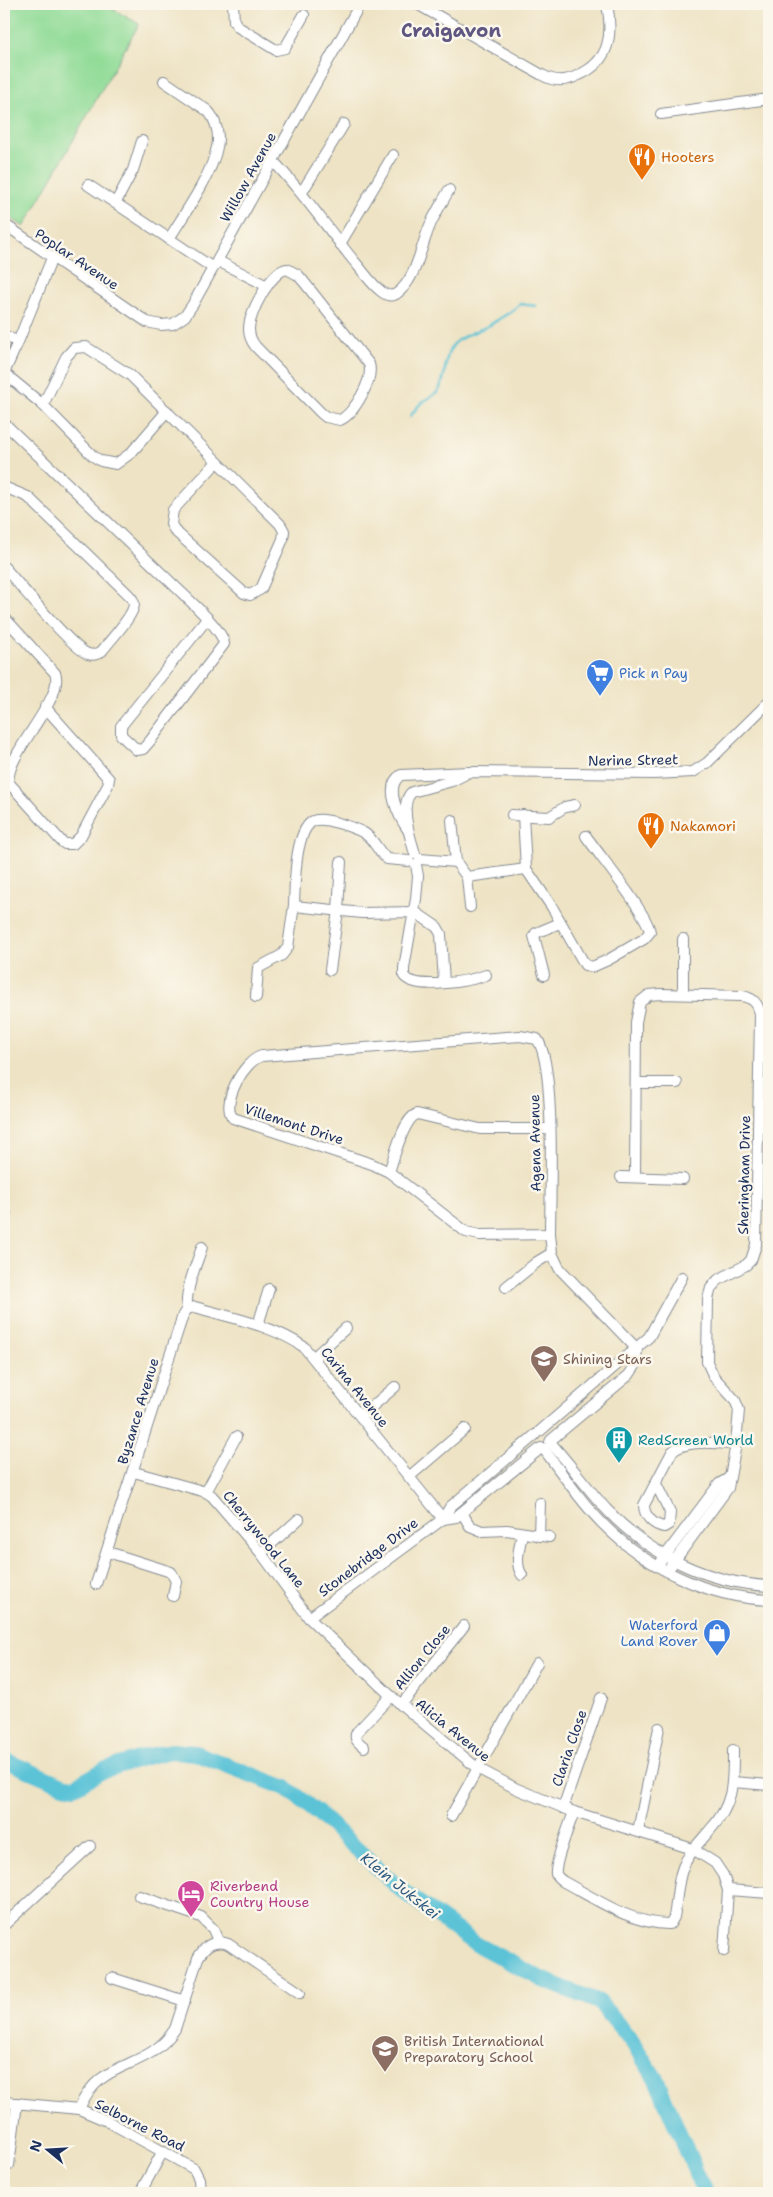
<svg xmlns="http://www.w3.org/2000/svg" width="773" height="2197" viewBox="0 0 773 2197" font-family="'Shantell Sans',sans-serif">
<style>
.grass{fill:#92dc98;stroke:#56867b}
.lines{fill:none;stroke-linecap:round;stroke-linejoin:round}
.stream{stroke:#5bc3d7;stroke-width:2.5}
.river{stroke:#5bc3d7;stroke-width:16}
.minor-casing{stroke:#848991;stroke-width:12}
.minor{stroke:#fff;stroke-width:10}
.labels{text-anchor:middle;dominant-baseline:central;stroke-width:5;stroke-linejoin:round;paint-order:stroke}
.food-label{font-size:14px;fill:#c56008;stroke:#fbf7ec;text-anchor:start}
.street-label{font-size:14px;fill:#1b2f5e;stroke:#fbf7ec}
.shop-label{font-size:14px;fill:#366cbe;stroke:#fbf7ec;text-anchor:start}
.education-label{font-size:14px;fill:#785e54;stroke:#fbf7ec;text-anchor:start}
.culture-label{font-size:14px;fill:#0d838f;stroke:#fbf7ec;text-anchor:start}
.hotel-label{font-size:14px;fill:#b23c85;stroke:#fbf7ec;text-anchor:start}
.water-label{font-size:15px;font-style:italic;fill:#2e5b82;stroke:#fbf7ec}
.district-label{font-size:19px;font-weight:bold;fill:#5f5781;stroke:#fbf7ec}
</style>
<rect width="100%" height="100%" fill="#fbf7ec"/>
<filter id="ink" filterUnits="userSpaceOnUse"><feTurbulence type="fractalNoise" baseFrequency=".02" numOctaves="2"/><feDisplacementMap in="SourceGraphic" scale="10" xChannelSelector="R" yChannelSelector="G"/><feConvolveMatrix kernelMatrix="1 2 1 2 8 2 1 2 1" color-interpolation-filters="sRGB"/></filter>
<filter id="wash" filterUnits="userSpaceOnUse"><feTurbulence type="fractalNoise" baseFrequency=".0096" numOctaves="4" result="noise"/><feDisplacementMap in="SourceGraphic" scale="20" xChannelSelector="R" yChannelSelector="G"/><feGaussianBlur stdDeviation="1.12" result="paint"/><feColorMatrix in="noise" values="0 0 0 0 0 0 0 0 0 0 0 0 0 0 0 0 0 1.4 0 .05"/><feComposite in="paint" operator="in"/></filter>
<g filter="url(#wash)">
<rect width="100%" height="100%" fill="#eee3c4"/>
<!-- grass -->
<polygon class="grass" points="4,4 104,4 139,24 24,227 4,213"/>
<g class="lines">
<!-- stream -->
<path class="stream" d="M410,416C415,411 418,405 423,402C429,396 436,397 440,388C448,372 442,354 457,341C466,334 478,331 488,326C499,319 511,313 520,304L536,306"/>
<!-- river -->
<polyline class="river" points="4,1760 63,1785 74,1787 104,1770 145,1757 171,1751 195,1753 286,1788 319,1814 401,1890 476,1944 543,1980 599,2002 631,2040 656,2079 705,2193"/>
</g>
</g>
<g filter="url(#ink)">
<g class="lines">
<defs>
<g id="minor">
<polyline points="233,4 234,21 238,27 276,50 285,48 304,15"/>
<path d="M417,4L542,75C555,82 565,82 579,75C610,61 613,35 607,4"/>
<path d="M164,81L208,111C216,120 220,135 217,147C212,175 184,214 169,239"/>
<polyline points="661,114 769,99"/>
<path d="M273,161C303,192 327,228 354,261C363,271 371,284 382,292C386,295 391,297 396,294C417,280 421,244 431,223C436,212 443,201 449,190"/>
<polyline points="88,185 213,268"/>
<polyline points="302,192 344,124"/>
<polyline points="116,202 133,170 142,141"/>
<polyline points="4,224 147,322 161,325 173,324 185,316 193,304 360,4"/>
<polyline points="340,244 393,155"/>
<polyline points="218,261 267,286"/>
<path d="M287,269L298,275L304,282L369,364C374,379 354,414 340,420L326,417L321,413L256,347C251,341 249,336 249,329C249,313 271,271 287,269Z"/>
<polyline points="4,335 18,342"/>
<polyline points="4,373 43,405 93,456 101,461 116,464 131,453 167,411"/>
<polyline points="4,373 18,342 52,258"/>
<polyline points="43,405 66,357 74,348 86,347 130,375 280,524 284,531 283,539 261,589 250,595 244,593 175,531 171,524 173,510 216,463"/>
<path d="M4,423L182,593C193,604 223,630 224,644L150,741L143,749L137,750L121,735V726L207,619"/>
<path d="M4,487L28,497L128,594C131,597 134,600 134,604C134,616 109,641 102,651C98,654 94,656 88,654C73,649 18,583 4,567"/>
<path d="M4,617L55,673C66,698 3,756 9,783L61,841L65,844H73L81,836L108,785L109,779L45,707"/>
<polyline points="512,815 549,817 565,807 575,805"/>
<path d="M523,815L526,869L552,907L585,965L592,967L608,960L644,939L650,932C647,913 599,855 586,836"/>
<polyline points="452,820 456,862 467,877 470,907"/>
<path d="M408,830C399,817 383,786 401,775L470,772L654,774L693,772L707,763L769,702"/>
<path d="M415,854C411,839 398,804 412,792L452,781L464,775"/>
<polyline points="420,859 456,862"/>
<path d="M416,865L418,876L416,899L404,968V976C416,991 470,981 486,975"/>
<polyline points="467,877 526,869"/>
<polyline points="294,906 362,913 415,912 437,927 441,934 444,983"/>
<polyline points="683,939 683,994"/>
<polyline points="330,970 338,910 341,862"/>
<polyline points="544,975 534,936 536,933 560,923"/>
<path d="M256,997L258,968L282,955L288,947C290,933 292,919 294,905C295,886 294,832 313,821C323,816 355,828 364,833C374,839 378,852 387,859L409,861"/>
<polyline points="637,1083 677,1083"/>
<path d="M389,1172C394,1158 403,1119 417,1114L480,1129H550"/>
<polyline points="621,1177 683,1179"/>
<path d="M635,1177L636,1022L640,1002L649,995L661,994L742,996C753,998 758,1003 760,1014L756,1245L751,1260L746,1265L718,1280L711,1288L708,1299L707,1362L714,1377L735,1400L739,1410L736,1444L728,1488L667,1571"/>
<polyline points="4,1207 6,1216 4,1226"/>
<path d="M550,1234L480,1235L466,1232L389,1172L372,1164L233,1118C220,1104 244,1060 262,1056L520,1036L537,1039C556,1064 550,1197 550,1234L552,1253L559,1268L637,1349"/>
<polyline points="506,1287 537,1262 552,1253"/>
<path d="M187,1309L195,1307C232,1318 272,1325 304,1347L443,1519"/>
<polyline points="258,1325 269,1289"/>
<polyline points="314,1357 346,1328"/>
<polyline points="361,1416 395,1387"/>
<polyline points="540,1431 649,1337 682,1277"/>
<polyline points="551,1440 629,1375 635,1366 637,1349"/>
<path d="M550,1442C570,1464 587,1488 607,1510C650,1555 707,1583 769,1586"/>
<path d="M543,1448C562,1473 580,1501 602,1523C646,1568 707,1597 769,1600"/>
<polyline points="134,1472 206,1492 212,1496 261,1553 309,1618 391,1696 477,1768 517,1789 574,1812 693,1849 715,1863 723,1875 728,1890 724,1951"/>
<polyline points="410,1476 465,1429"/>
<path d="M656,1484L670,1512L669,1524L664,1527C653,1525 644,1516 644,1505L672,1452C686,1438 718,1444 736,1444"/>
<polyline points="206,1492 236,1437"/>
<polyline points="462,1513 470,1526 482,1531 507,1530 549,1537"/>
<polyline points="443,1519 456,1517 541,1448"/>
<polyline points="539,1536 540,1503"/>
<polyline points="108,1552 171,1572 176,1581 173,1596"/>
<polyline points="261,1553 299,1519"/>
<polyline points="662,1560 719,1484 729,1478"/>
<path d="M522,1575C514,1563 520,1547 522,1533"/>
<path d="M96,1584L183,1315L187,1309C185,1289 196,1266 202,1247"/>
<polyline points="309,1618 443,1519 450,1507 535,1435"/>
<polyline points="401,1705 464,1626"/>
<path d="M364,1747C359,1743 353,1739 357,1732L391,1696"/>
<polyline points="733,1782 769,1785"/>
<polyline points="563,1808 601,1698"/>
<path d="M574,1812C570,1823 554,1864 556,1874C557,1877 561,1880 564,1882C596,1899 633,1925 670,1924L674,1917C677,1901 677,1882 683,1867C689,1852 700,1842 710,1830C734,1804 733,1783 733,1750"/>
<polyline points="451,1816 537,1663"/>
<polyline points="638,1831 659,1728"/>
<polyline points="728,1890 769,1893"/>
<polyline points="139,1896 201,1917 213,1929 218,1941"/>
<polyline points="4,1925 90,1846"/>
<polyline points="112,1978 185,2001"/>
<polyline points="4,2102 79,2109 107,2121 194,2169 199,2179 200,2193"/>
<path d="M79,2109C101,2056 146,2073 175,2029L198,1958C205,1946 214,1939 228,1944L300,1993"/>
<polyline points="9,2165 17,2103"/>
<polyline points="140,2193 163,2151"/>
</g>
</defs>
<!-- minor casing -->
<use href="#minor" class="minor-casing"/>
<!-- minor -->
<use href="#minor" class="minor"/>
</g>
</g>
<!-- icons -->
<defs>
<symbol id="restaurant-pin" viewBox="-11 -11 22 30"><path d="M0 17L-7.5 6A9.5 9.5 0 1 1 7.5 6Z" fill="#e8710a" stroke="#fbf7ec"/><path d="M-5-6h1v4h1v-4h1v4h1v-4h1v5L-1.5 .5V6h-2V.5L-5-1ZM5-6V6H3V1.5H1.5Q1.5-4 5-6Z" fill="#fff"/></symbol>
<symbol id="supermarket-pin" viewBox="-11 -11 22 30"><path d="M0 17L-7.5 6A9.5 9.5 0 1 1 7.5 6Z" fill="#3f7fe0" stroke="#fbf7ec"/><path d="M-6-5.5h2.5l.6 2H6L4.5 2H-2.5L-4.4-4H-6ZM-1.5 3.2a1.3 1.3 0 1 0 .1 0ZM3 3.2a1.3 1.3 0 1 0 .1 0Z" fill="#fff"/></symbol>
<symbol id="school-pin" viewBox="-11 -11 22 30"><path d="M0 17L-7.5 6A9.5 9.5 0 1 1 7.5 6Z" fill="#8d6e63" stroke="#fbf7ec"/><path d="M0-5L7-2L0 1L-7-2ZM-4 1L0 2.5L4 1V4Q0 6-4 4Z" fill="#fff"/></symbol>
<symbol id="building-pin" viewBox="-11 -11 22 30"><path d="M0 17L-7.5 6A9.5 9.5 0 1 1 7.5 6Z" fill="#0f9aa8" stroke="#fbf7ec"/><path d="M-4-6H4V6H1V3H-1V6H-4ZM-2.5-4.3h1.7v1.8h-1.7ZM.8-4.3h1.7v1.8H.8ZM-2.5-1h1.7V.8h-1.7ZM.8-1h1.7V.8H.8Z" fill="#fff"/></symbol>
<symbol id="shop-pin" viewBox="-11 -11 22 30"><path d="M0 17L-7.5 6A9.5 9.5 0 1 1 7.5 6Z" fill="#3f7fe0" stroke="#fbf7ec"/><path d="M-5-2.5h2.3a2.7 3.5 0 0 1 5.4 0H5L5.5 6h-11ZM-1.5-2.5h3a1.5 2.3 0 0 0-3 0Z" fill="#fff"/></symbol>
<symbol id="hotel-pin" viewBox="-11 -11 22 30"><path d="M0 17L-7.5 6A9.5 9.5 0 1 1 7.5 6Z" fill="#d1479c" stroke="#fbf7ec"/><path d="M-6-4.5h1.5V1H6V5H4.5V3h-9V5H-6ZM-4 0a1.8 1.8 0 1 1 3.6 0ZM.5 0V-2.5h3Q6-2.5 6 0Z" fill="#fff"/></symbol>
</defs>
<g fill-rule="evenodd">
<use href="#restaurant-pin" x="626" y="141" width="32" height="43"/>
<use href="#supermarket-pin" x="584" y="657" width="32" height="43"/>
<use href="#restaurant-pin" x="635" y="810" width="32" height="43"/>
<use href="#school-pin" x="528" y="1343" width="32" height="43"/>
<use href="#building-pin" x="603" y="1424" width="32" height="43"/>
<use href="#shop-pin" x="701" y="1617" width="32" height="43"/>
<use href="#hotel-pin" x="175" y="1878" width="32" height="43"/>
<use href="#school-pin" x="369" y="2033" width="32" height="43"/>
</g>
<g class="labels">
<!-- food labels -->
<g class="food-label">
<text x="661" y="157">Hooters</text>
<text x="670" y="826">Nakamori</text>
</g>
<!-- street labels -->
<g class="street-label">
<text transform="translate(248 177) rotate(-61)">Willow Avenue</text>
<text transform="translate(77 259) rotate(34)">Poplar Avenue</text>
<text transform="translate(633 760) rotate(-1)">Nerine Street</text>
<text transform="translate(294 1124) rotate(18)">Villemont Drive</text>
<text transform="translate(535 1143) rotate(-91)">Agena Avenue</text>
<text transform="translate(744 1175) rotate(-89)">Sheringham Drive</text>
<text transform="translate(355 1387) rotate(51)">Carina Avenue</text>
<text transform="translate(138 1411) rotate(-73)">Byzance Avenue</text>
<text transform="translate(264 1539) rotate(51)">Cherrywood Lane</text>
<text transform="translate(368 1557) rotate(-37)">Stonebridge Drive</text>
<text transform="translate(422 1657) rotate(-51)">Allion Close</text>
<text transform="translate(453 1730) rotate(39)">Alicia Avenue</text>
<text transform="translate(569 1748) rotate(-71)">Claria Close</text>
<text transform="translate(140 2125) rotate(27)">Selborne Road</text>
</g>
<!-- shop labels -->
<g class="shop-label">
<text x="619" y="673">Pick n Pay</text>
<text x="698" y="1625" text-anchor="end">Waterford<tspan x="698" dy="16">Land Rover</tspan></text>
</g>
<!-- education labels -->
<g class="education-label">
<text x="563" y="1359">Shining Stars</text>
<text x="404" y="2041">British International<tspan x="404" dy="16">Preparatory School</tspan></text>
</g>
<!-- culture labels -->
<g class="culture-label">
<text x="638" y="1440">RedScreen World</text>
</g>
<!-- hotel labels -->
<g class="hotel-label">
<text x="210" y="1886">Riverbend<tspan x="210" dy="16">Country House</tspan></text>
</g>
<!-- water labels -->
<g class="water-label">
<text transform="translate(400 1886) rotate(39)">Klein Jukskei</text>
</g>
<!-- district labels -->
<g class="district-label">
<text x="451" y="30">Craigavon</text>
</g>
</g>
<!-- margin -->
<rect width="773" height="2197" fill="none" stroke="#fbf7ec" stroke-width="20"/>
<!-- north arrow -->
<g transform="translate(48 2150) rotate(288)" stroke="#fbf7ec" stroke-width="4" paint-order="stroke">
<path d="M0-4L9 19L0 12L-9 19Z" fill="#1b2f5e"/>
<text y="-8" font-size="14" font-weight="bold" text-anchor="middle" fill="#1b2f5e">N</text>
</g>
</svg>
